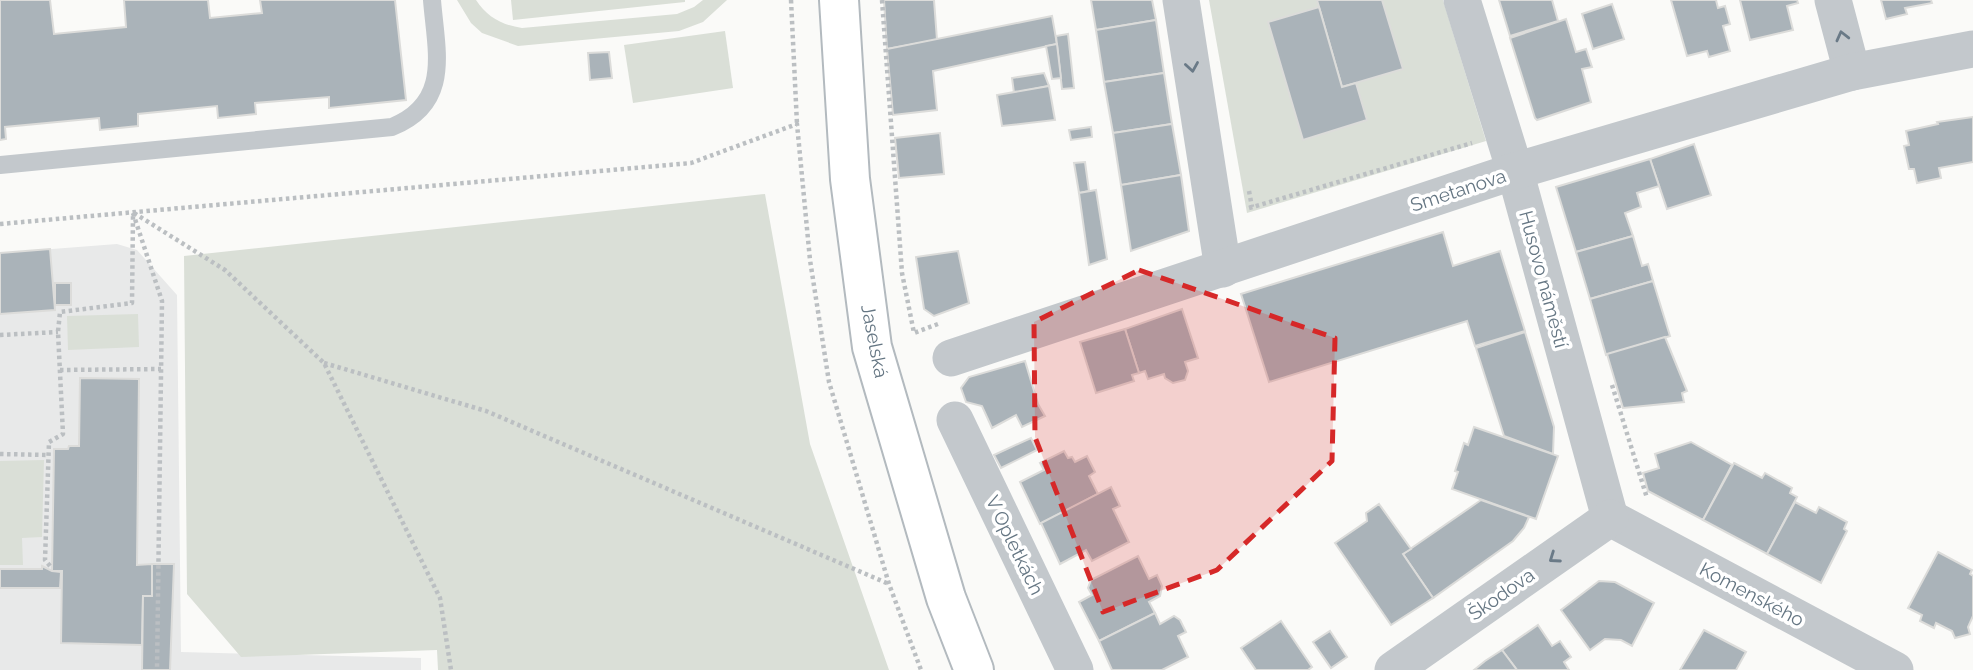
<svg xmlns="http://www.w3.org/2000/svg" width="1973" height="670" viewBox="0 0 1973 670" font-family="Raleway,sans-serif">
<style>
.built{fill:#e8e9e9}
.green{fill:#dadfd7}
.building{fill:#aab3b9;stroke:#dcdcda;stroke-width:2}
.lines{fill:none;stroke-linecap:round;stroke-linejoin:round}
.secondary-casing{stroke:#b3babf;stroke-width:42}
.path{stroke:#bbbfc2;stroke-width:4.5;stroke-dasharray:3.5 3.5;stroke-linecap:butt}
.lane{stroke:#c3c8cc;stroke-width:18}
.street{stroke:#c3c8cc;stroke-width:37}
.secondary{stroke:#fff;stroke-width:38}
.oneway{stroke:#6a7a87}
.marked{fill:#d62828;fill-opacity:0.2;stroke:#d62828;stroke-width:5;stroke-dasharray:14 9;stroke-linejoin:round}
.labels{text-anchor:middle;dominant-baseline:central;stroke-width:7;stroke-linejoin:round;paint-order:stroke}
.street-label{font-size:19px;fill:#657683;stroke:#fff}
</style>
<rect width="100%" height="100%" fill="#fafaf8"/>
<!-- built -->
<polygon class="built" points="117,244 137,250 177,295 181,652 421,658 421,670 0,670 0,253"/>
<!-- green -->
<g class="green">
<path d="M457,0H476C487,17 502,25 522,28L677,14L694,7L703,0H727L703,22L679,31L518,46L482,33L471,23Z"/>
<polygon points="511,0 685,0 685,2 513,20"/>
<polygon points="1209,0 1443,0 1486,141 1247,213"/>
<polygon points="725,31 733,88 633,103 624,45"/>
<polygon points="765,194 810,444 889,670 438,670 437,650 241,657 187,594 184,256"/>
<polygon points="138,314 139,347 68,350 67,316"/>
<polygon points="44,460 42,537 22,538 23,565 0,565 0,461"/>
</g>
<!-- building -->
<g class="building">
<polygon points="0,0 50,0 54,34 126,27 124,0 208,0 210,18 262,13 260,0 395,0 406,100 329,108 329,97 255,103 256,114 218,118 217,106 138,114 138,126 100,130 99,118 5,127 6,139 0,140"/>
<polygon points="884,0 934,0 937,40 887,49"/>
<polygon points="1091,0 1152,0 1156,20 1096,30"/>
<polygon points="1317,0 1382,0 1403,69 1342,87"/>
<polygon points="1499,0 1552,0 1558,21 1510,36"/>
<polygon points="1671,0 1716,0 1718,8 1725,6 1730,24 1723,26 1730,51 1709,57 1707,51 1687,56"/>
<polygon points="1740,0 1797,0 1798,3 1787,6 1793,30 1750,40"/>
<polygon points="1881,0 1931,0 1932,3 1905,8 1907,14 1886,19"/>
<polygon points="1612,4 1624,39 1593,49 1582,14"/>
<polygon points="1319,7 1342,87 1356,83 1367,120 1303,140 1268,22"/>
<polygon points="1052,16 1057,44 933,71 937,110 893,115 887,49"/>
<polygon points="1566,19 1576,52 1586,49 1592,67 1582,69 1591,102 1537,120 1535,118 1510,38"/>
<polygon points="1156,20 1164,73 1104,82 1096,30"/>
<polygon points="1068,34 1074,88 1062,89 1056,36"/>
<polygon points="1057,44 1061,78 1052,79 1046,46"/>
<polygon points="609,52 612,78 590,80 588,53"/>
<polygon points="1044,73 1049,86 1014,93 1012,78"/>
<polygon points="1164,73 1172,124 1113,133 1104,82"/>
<polygon points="1049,86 1055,120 1002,126 997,95"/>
<polygon points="1973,117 1973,162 1939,168 1941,178 1917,183 1914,169 1909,169 1904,146 1909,145 1906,131 1938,124 1937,122"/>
<polygon points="1172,124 1181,175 1121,185 1113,133"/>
<polygon points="1091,127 1092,137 1071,140 1069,130"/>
<polygon points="940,133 944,174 899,178 895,138"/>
<polygon points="1694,144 1711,195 1667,209 1650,159"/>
<polygon points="1650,159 1659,186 1637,193 1641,207 1625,213 1633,236 1576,252 1556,187"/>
<polygon points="1085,162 1089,191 1079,193 1074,163"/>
<polygon points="1181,175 1189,231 1131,251 1121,185"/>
<polygon points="1096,190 1107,259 1089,265 1079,193"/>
<polygon points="1443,232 1453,266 1500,251 1525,331 1475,346 1467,321 1269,382 1241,294"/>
<polygon points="1633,236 1642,266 1648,264 1653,281 1590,299 1576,252"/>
<polygon points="50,249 55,310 0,314 0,253"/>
<polygon points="958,251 969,303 934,316 924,309 916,257"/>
<polygon points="1653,281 1670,336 1606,355 1590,299"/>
<rect x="55" y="283" width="16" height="22"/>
<polygon points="1182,309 1198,358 1185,362 1188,371 1185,380 1173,383 1165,378 1164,374 1148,379 1145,371 1139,373 1125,329"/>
<polygon points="1125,329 1139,373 1132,375 1134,381 1096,393 1080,342"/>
<polygon points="1525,332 1554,427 1553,454 1504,436 1476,348"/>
<polygon points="1665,337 1687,391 1682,393 1684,402 1623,408 1607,354"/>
<polygon points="1025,361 1038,404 1045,416 1022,427 1016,415 992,428 982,406 966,402 961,388 969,377"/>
<polygon points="80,378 139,379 137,565 152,564 152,596 143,596 142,645 61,643 62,571 52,571 54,449 68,449 69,446 79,446"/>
<polygon points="1474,427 1558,456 1536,519 1452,489 1458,472 1455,471 1464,443 1468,445"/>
<polygon points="1031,438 1037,450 1001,468 994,455"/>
<polygon points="1691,442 1732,465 1703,520 1648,491 1643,473 1659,468 1655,454"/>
<polygon points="1064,451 1068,458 1072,457 1075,462 1087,456 1095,472 1089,476 1098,494 1040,524 1020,482 1044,470 1040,463"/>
<polygon points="1734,463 1762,478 1765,473 1792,488 1790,493 1797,497 1767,554 1703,520"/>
<polygon points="1111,487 1120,506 1113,509 1129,542 1092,561 1086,550 1060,564 1041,523"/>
<polygon points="1481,500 1529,517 1524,528 1513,541 1433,598 1403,554"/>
<polygon points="1795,502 1816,513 1819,507 1847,522 1844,529 1847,531 1821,583 1767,554"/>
<polygon points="1379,504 1411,549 1403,554 1433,598 1391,625 1335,543 1367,521 1366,513"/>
<polygon points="1938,552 1972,570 1970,574 1973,576 1973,616 1968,627 1970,634 1955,638 1952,631 1936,623 1934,628 1920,621 1922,615 1908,608"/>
<polygon points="1138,556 1149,579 1157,575 1162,586 1160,596 1149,602 1155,613 1099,641 1079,602 1092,595 1088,588 1091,580"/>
<polygon points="152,564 174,564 170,670 142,670 143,596 152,596"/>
<polygon points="42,566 52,571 61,572 60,588 0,588 0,569 42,569"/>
<polygon points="1599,581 1615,582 1654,603 1632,646 1621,640 1605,639 1590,650 1561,610"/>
<polygon points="1155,613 1160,624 1174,616 1180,620 1186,632 1178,636 1188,657 1162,670 1112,670 1099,641"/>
<polygon points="1281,621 1312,667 1308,670 1256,670 1241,648"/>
<polygon points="1538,625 1552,646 1560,641 1571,657 1564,662 1569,670 1517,670 1502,650"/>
<polygon points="1704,630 1746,652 1736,670 1680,670"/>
<polygon points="1330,631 1347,657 1331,668 1313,642"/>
<polygon points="1502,650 1517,670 1474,670 1485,661"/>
</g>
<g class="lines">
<defs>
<polyline id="secondary" points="839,0 850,179 872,347 946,598 974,670"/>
</defs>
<!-- secondary casing -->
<use href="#secondary" class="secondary-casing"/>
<!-- path -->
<g class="path">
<polyline points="791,0 797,124"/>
<polyline points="882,0 902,273 914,333 938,324"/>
<polyline points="1249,191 1252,207"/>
<polyline points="1249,208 1472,143"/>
<polyline points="133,213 162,301 157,670"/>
<polyline points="134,213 225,270 324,363 440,598 451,670"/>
<polyline points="0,224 691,163 797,124 810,260 829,382 889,584 921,670"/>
<polyline points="0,335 58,332"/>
<polyline points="324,363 486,411 889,584"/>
<polyline points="60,370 161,369"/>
<polyline points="1612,385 1647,498"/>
<polyline points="0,454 48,455"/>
<polyline points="50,566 45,560 49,442 63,434 58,332 60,312 132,303 133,216"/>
</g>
<!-- lane -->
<path class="lane" d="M0,165L392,127C452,103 436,51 432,0"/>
<!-- street -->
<g class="street">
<polyline points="1181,0 1223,269"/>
<polyline points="1462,0 1515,171 1610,518"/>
<polyline points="1833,0 1852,72"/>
<polyline points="951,358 1515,171 1852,72 1973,49"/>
<polyline points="955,420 1075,670"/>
<polyline points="1610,518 1895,670"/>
<polyline points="1393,670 1610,518"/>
</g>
<!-- secondary -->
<use href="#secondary" class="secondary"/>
</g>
<!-- one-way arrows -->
<defs><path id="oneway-chevron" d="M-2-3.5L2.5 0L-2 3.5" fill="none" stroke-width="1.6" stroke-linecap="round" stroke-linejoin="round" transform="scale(1.75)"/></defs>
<g class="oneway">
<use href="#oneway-chevron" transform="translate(1842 36) rotate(-104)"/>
<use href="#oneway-chevron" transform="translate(1192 67) rotate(81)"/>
<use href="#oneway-chevron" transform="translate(1554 558) rotate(145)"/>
</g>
<!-- marked area -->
<path class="marked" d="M1139,270L1335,338L1332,461L1217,570L1103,612L1035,437L1034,322Z"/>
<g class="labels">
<!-- street labels -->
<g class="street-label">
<text transform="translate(1458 190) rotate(-18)">Smetanova</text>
<text transform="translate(1544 279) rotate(75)">Husovo náměstí</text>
<text transform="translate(875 341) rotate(79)">Jaselská</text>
<text transform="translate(1015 545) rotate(64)">V Opletkách</text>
<text transform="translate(1501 594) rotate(-35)">Škodova</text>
<text transform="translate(1752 594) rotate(28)">Komenského</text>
</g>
</g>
</svg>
